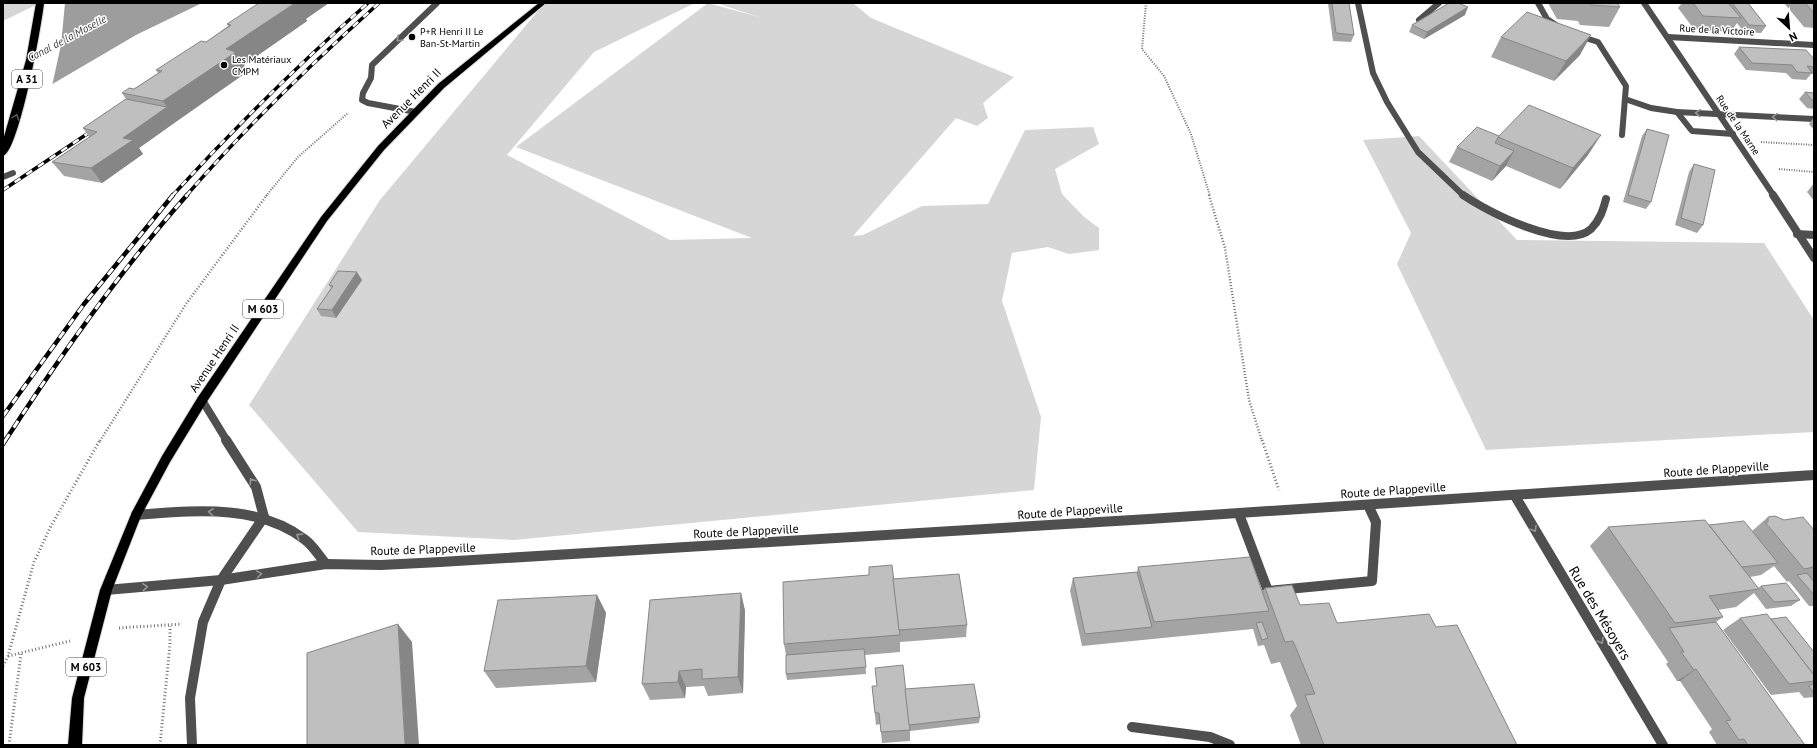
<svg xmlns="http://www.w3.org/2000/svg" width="1817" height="748" viewBox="0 0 1817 748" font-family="'PT Sans',sans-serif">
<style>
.green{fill:#d6d6d6}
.water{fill:#9d9d9d}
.pier{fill:#fff}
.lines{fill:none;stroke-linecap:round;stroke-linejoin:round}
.primary-casing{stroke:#dbdbdb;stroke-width:2}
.motorway-casing{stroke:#dbdbdb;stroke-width:2}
.path-far2{stroke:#717171;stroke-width:2;stroke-dasharray:1 1.5;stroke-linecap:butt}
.path-far1{stroke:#717171;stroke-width:2.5;stroke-dasharray:1 2;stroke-linecap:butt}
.path{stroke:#717171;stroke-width:3;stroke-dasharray:1 2.5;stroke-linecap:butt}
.service-far2{stroke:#4f4f4f;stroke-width:6}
.service-far1{stroke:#4f4f4f;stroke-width:8}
.service{stroke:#4f4f4f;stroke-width:10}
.minor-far2{stroke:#4f4f4f;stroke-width:6}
.minor-far1{stroke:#4f4f4f;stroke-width:8}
.minor{stroke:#4f4f4f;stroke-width:10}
.tertiary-far1{stroke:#4f4f4f;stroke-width:8}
.tertiary{stroke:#4f4f4f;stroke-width:10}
.primary{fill:#000;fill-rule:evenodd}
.motorway{fill:#000;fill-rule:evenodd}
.rail-far2-casing{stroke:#000;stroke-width:3.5}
.rail-far1-casing{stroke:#000;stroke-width:4.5}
.rail-casing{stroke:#000;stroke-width:5}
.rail-far2{stroke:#fff;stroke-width:2.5;stroke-dasharray:7;stroke-linecap:butt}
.rail-far1{stroke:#fff;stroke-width:3;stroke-dasharray:8;stroke-linecap:butt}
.rail{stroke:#fff;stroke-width:3.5;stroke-dasharray:10;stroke-linecap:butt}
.wall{fill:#a4a4a4}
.shaded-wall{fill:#868686}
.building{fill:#bfbfbf;stroke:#868686}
.oneway{stroke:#959595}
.oneway2{stroke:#595959}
.poi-dot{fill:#000;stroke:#fff;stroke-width:1.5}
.labels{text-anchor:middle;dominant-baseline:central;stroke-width:3;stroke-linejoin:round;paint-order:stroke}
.far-street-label{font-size:10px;fill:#000;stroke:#fff}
.far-poi-label{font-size:10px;fill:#000;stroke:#fff;text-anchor:start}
.far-water-label{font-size:11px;font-style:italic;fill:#3e3e3e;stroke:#fff}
.shield{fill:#fff;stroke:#4c4c4c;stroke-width:1}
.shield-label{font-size:11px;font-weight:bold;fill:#000}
.street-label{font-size:12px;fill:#000;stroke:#fff}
.near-street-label{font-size:14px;fill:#000;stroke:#fff}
</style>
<rect width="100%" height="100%" fill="#fff"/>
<!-- green -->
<g class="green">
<polygon points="3,3 45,3 3,23"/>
<polygon points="547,3 695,3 594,52 507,155 670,240 752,238 516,147 708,3 759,17 716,3 853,3 871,18 1014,77 983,103 988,118 977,126 956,118 853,236 863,235 922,206 988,204 1025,130 1093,127 1099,144 1055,169 1062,194 1083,216 1099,228 1099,250 1069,254 1048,247 1012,253 1002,301 1041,417 1034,490 514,540 358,532 249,405 380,200 543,5"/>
<polygon points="1419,136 1517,240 1764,243 1814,320 1814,432 1486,450 1397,264 1411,233 1363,140"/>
</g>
<!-- water -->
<polygon class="water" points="45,3 202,3 136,35 3,113"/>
<!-- pier -->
<polygon class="pier" points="40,3 65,3 61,45 52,86 3,115 3,21"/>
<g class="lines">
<defs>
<polygon id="primary" points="539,3 546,3 444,88 384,150 327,221 206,403 170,462 141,516 112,590 84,698 82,745 68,745 72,698 100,590 132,512 162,456 198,397 321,217 378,146 438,84"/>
<path id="motorway" d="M36,3H44C42,24 19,152 3,156V140L26,60Z"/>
</defs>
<!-- primary casing -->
<use href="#primary" class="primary-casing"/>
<!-- motorway casing -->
<use href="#motorway" class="motorway-casing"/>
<!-- path-far2 -->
<g class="path-far2">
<polyline points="1146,3 1142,49 1164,76 1191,134 1210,196"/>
<polyline points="1761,142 1814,145"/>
<polyline points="1779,169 1814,172"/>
<polyline points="266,196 298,157 348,113"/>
</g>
<!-- path-far1 -->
<g class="path-far1">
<polyline points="1209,195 1225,248 1249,400 1262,441"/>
<polyline points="100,441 186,304 267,195"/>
</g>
<!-- path -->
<g class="path">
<polyline points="1262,440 1279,490"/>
<polyline points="119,628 182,624"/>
<polyline points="8,656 70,641"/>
<polyline points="3,666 8,656 34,562 51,526 100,440"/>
<polyline points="9,745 21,654"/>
<polyline points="160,745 170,644 170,626"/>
</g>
<!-- service-far2 -->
<g class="service-far2">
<polyline points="1358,3 1373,73 1387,102 1418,152 1464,196"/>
<polyline points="1538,3 1547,19 1556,25"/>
<polyline points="1419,20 1439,3"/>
<polyline points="1579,36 1598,42 1626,86 1622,135"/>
<polyline points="1625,99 1651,108 1677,112 1692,131 1733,134"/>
<polyline points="1677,112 1814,119"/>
<polyline points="3,177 13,173"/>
</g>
<!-- service-far1 -->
<g class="service-far1">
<path d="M1463,195C1488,212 1565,252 1591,229C1600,220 1603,210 1606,199"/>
<polyline points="1797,234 1814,235"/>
</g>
<!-- service -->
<g class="service">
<polyline points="1239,514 1268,591 1372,581 1376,522 1368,505"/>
<polyline points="1132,727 1210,737 1230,745"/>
</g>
<!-- minor-far2 -->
<g class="minor-far2">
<polyline points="1644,3 1774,196"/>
<polyline points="1668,37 1814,45"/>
<polyline points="416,112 368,103 362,100 363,93 371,78 372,65 437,3"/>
</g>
<!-- minor-far1 -->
<polyline class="minor-far1" points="1773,195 1814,258"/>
<!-- minor -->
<g class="minor">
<polyline points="1515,496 1663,745"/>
<polyline points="192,745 190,698 203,622 221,580 264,517"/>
</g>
<!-- tertiary-far1 -->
<polyline class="tertiary-far1" points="202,400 227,441"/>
<!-- tertiary -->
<g class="tertiary">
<polyline points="226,440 256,487 264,517"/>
<path d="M136,515C192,511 256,503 304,539C313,545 319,556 326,564"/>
<polyline points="106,590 221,580 326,564 381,565 440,562 1149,519 1814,475"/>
</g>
<!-- primary -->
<use href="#primary" class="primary"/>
<!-- motorway -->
<use href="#motorway" class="motorway"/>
<defs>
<g id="rail-far2">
<polyline points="3,190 96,128"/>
<path d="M172,196C234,128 299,64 368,3"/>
<path d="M186,196C246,127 311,64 379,3"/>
</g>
<g id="rail-far1">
<polyline points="3,416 84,304 173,195"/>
<path d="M5,441C60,356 119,272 187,195"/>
</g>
<polyline id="rail" points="3,444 5,440"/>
</defs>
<!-- rail-far2 casing -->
<use href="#rail-far2" class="rail-far2-casing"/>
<!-- rail-far1 casing -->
<use href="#rail-far1" class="rail-far1-casing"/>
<!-- rail casing -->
<use href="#rail" class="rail-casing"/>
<!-- rail-far2 -->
<use href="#rail-far2" class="rail-far2"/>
<!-- rail-far1 -->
<use href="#rail-far1" class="rail-far1"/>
<!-- rail -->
<use href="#rail" class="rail"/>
</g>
<!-- wall -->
<g class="wall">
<polygon points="1328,3 1349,3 1354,35 1351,42 1333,41"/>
<polygon points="1548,3 1617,3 1620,7 1609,27 1580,25 1578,21 1557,19"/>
<polygon points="1682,3 1763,3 1762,4 1748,3 1766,26 1761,33 1744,32 1737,23 1731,32 1694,29 1678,8"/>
<polygon points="1784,3 1814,3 1814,28 1804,27"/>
<polygon points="1465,15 1424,39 1409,32 1412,25"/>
<polygon points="306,19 307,21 244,65 247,72 177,121 139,148 143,154 102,183 64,176 52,162 89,137 83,128 126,99 122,93 134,89 158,73 156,70 206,42 228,26 227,24"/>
<polygon points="1501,37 1580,55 1554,81 1491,57"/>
<polygon points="1739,47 1814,59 1814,74 1811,74 1806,80 1792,79 1786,73 1746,70 1734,54"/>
<polygon points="1805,92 1814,93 1814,109 1807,108 1799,99"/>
<polygon points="1814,117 1814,130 1809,124"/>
<polygon points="1647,129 1651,202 1646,209 1623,202 1642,136"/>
<polygon points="1499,136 1588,155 1560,189 1506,166 1492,181 1449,162 1457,147"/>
<polygon points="1694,164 1703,225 1697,233 1675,225 1689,172"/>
<polygon points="1814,183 1814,201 1807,192"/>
<polygon points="362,280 336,318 321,316 317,309 331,288 329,285"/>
<polygon points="1768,517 1784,520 1814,530 1814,606 1809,606 1789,581 1787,582 1774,566 1761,575 1750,577 1758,588 1761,586 1800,600 1791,606 1766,609 1754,593 1736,607 1718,610 1723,617 1716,622 1805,745 1717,745 1709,732 1712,729 1680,681 1677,681 1666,664 1668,662 1590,546 1608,527 1709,525 1752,531"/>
<polygon points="1138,567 1262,592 1265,588 1337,623 1436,627 1517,745 1301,745 1290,715 1297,706 1280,662 1271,664 1264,645 1258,646 1253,629 1082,646 1070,591 1073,578 1137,572"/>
<polygon points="893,579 967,625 966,637 900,642 900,652 865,655 866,674 787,680 786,674 786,655 784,644"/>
<polygon points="741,593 745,611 743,693 708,696 704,686 686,687 685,698 650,700 642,684"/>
<polygon points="597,595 606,613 596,682 496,688 484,671"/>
<polygon points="1740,618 1771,619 1814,652 1814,697 1804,698 1799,692 1771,695 1723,630"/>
<polygon points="872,686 905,689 980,717 979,723 910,731 910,741 882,743 880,724 876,725"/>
</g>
<!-- shaded-wall -->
<g class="shaded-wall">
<polygon points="295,3 329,3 306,19 307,21 244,65 247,72 177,121 139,148 143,154 102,183 91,168 123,138 167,107 163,101 226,49"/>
<polygon points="1468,7 1465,15 1424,39 1427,32"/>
<polygon points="1591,35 1580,55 1554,81 1566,61"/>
<polygon points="1601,135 1588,155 1560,189 1573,168"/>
<polygon points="1514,151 1506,166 1492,181 1500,166"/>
<polygon points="357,272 362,280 336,318 332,310"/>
<polygon points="741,593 745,611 743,693 738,677"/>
<polygon points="597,595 606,613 596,682 586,666"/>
<polygon points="398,624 412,642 419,745 405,745"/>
<polygon points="1696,669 1680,681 1677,681 1694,670"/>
<polygon points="679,671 686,687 685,698 678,682"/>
</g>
<!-- building -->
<g class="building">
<polygon points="259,3 295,3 226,49 236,52 163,101 122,93 129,88 134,89 162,71 156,70 201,41 206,42 231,25 227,24"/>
<polygon points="1332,3 1349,3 1354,35 1336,33"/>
<polygon points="1449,3 1458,3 1468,7 1427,32 1412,25"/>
<polygon points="1589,3 1617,3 1620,7 1591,5"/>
<polygon points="1693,3 1728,3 1741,18 1703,16"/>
<polygon points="1732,3 1748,3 1766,26 1749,25"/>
<polygon points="1805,3 1814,3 1814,13"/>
<polygon points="1527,12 1591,35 1566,61 1501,37"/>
<polygon points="1739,47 1806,50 1814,59 1814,67 1807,66 1812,73 1797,72 1792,65 1752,63"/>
<polygon points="1805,92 1814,93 1814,101 1813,101"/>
<polygon points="126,99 167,107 123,138 133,140 91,168 52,162 97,132 83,128"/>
<polygon points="1529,105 1601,135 1573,168 1498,137"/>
<polygon points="1477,127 1499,136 1495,143 1514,151 1500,166 1457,147"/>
<polygon points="1647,129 1669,135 1651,202 1628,195"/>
<polygon points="1694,164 1715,170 1703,225 1681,218"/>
<polygon points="338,271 357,272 332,310 317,309 333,286 329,285"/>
<polygon points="1775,516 1784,520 1803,517 1814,530 1814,567 1804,569 1765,522 1768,522 1768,517"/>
<polygon points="1705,520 1759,589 1709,596 1723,617 1675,623 1608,527"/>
<polygon points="1744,521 1778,563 1742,567 1709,525"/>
<polygon points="1250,557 1269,611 1154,622 1138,567"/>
<polygon points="892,565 900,635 784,644 783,582 869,575 869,567"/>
<polygon points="1137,572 1152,627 1085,634 1073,578"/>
<polygon points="1807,573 1814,582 1814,595 1797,575"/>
<polygon points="959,574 967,625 899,630 893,579"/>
<polygon points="1786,583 1800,600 1774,602 1761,586"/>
<polygon points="1292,585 1300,605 1329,603 1337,623 1429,614 1436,627 1457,625 1517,745 1324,745 1305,695 1315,694 1293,641 1285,642 1265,588"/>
<polygon points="741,593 738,677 702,679 702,669 679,671 678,682 642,684 650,600"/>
<polygon points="597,595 586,666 484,671 498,600"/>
<polygon points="1767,614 1814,675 1814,681 1789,684 1740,618"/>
<polygon points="1786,617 1814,652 1814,675 1771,619"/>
<polygon points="1262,622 1268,638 1262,640 1256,623"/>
<polygon points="1716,622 1805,745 1748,745 1744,739 1739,740 1726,721 1731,720 1696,669 1694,670 1681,652 1684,652 1669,628"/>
<polygon points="398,624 405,745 307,745 307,653"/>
<polygon points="864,649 866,667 786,674 786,655"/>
<polygon points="903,665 910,730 881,732 879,713 875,713 872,686 877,686 875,668"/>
<polygon points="1814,683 1814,692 1813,692 1809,686"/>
<polygon points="974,684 980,717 909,725 905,689"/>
</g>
<!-- one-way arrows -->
<defs><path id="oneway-chevron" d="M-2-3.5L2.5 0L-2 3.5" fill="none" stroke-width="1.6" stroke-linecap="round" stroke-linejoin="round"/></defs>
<g class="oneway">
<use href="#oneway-chevron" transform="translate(399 39) rotate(137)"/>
<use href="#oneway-chevron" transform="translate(1698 113) rotate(-177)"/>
<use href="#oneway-chevron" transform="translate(1775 117) rotate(-177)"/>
<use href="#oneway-chevron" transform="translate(252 481) rotate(-123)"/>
<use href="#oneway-chevron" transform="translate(211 512) rotate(-175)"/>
<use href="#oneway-chevron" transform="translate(1534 529) rotate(60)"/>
<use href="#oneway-chevron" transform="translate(299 536) rotate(-147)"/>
<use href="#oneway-chevron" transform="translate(259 574) rotate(-9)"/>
<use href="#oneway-chevron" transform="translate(145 587) rotate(-5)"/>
<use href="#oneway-chevron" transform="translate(1601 641) rotate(59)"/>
</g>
<use class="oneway2" href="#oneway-chevron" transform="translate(16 117) rotate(-70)"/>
<!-- markers -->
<g class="poi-dot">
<circle cx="412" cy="37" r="4"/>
<circle cx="224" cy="65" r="4"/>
</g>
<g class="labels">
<!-- far-street labels -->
<g class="far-street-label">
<text transform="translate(1717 30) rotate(3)">Rue de la Victoire</text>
<text transform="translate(1738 125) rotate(56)">Rue de la Marne</text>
</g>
<!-- far-poi labels -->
<g class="far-poi-label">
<text x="420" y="31">P+R Henri II Le<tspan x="420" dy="12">Ban-St-Martin</tspan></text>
<text x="232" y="59">Les Matériaux<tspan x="232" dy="12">CMPM</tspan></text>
</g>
<!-- far-water labels -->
<g class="far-water-label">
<text transform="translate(67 38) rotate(-28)">Canal de la Moselle</text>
</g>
<!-- shield labels -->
<g class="shield">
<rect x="12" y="70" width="30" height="18" rx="3"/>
<rect x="243" y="300" width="40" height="18" rx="3"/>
<rect x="66" y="658" width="40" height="18" rx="3"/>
</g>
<g class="shield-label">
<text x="27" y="79">A 31</text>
<text x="263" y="309">M 603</text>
<text x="86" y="667">M 603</text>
</g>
<!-- street labels -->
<g class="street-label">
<text transform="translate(411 98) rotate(-45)">Avenue Henri II</text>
<text transform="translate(214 358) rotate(-56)">Avenue Henri II</text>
<text transform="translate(1716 469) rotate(-4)">Route de Plappeville</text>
<text transform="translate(1393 490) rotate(-4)">Route de Plappeville</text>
<text transform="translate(1070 511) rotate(-4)">Route de Plappeville</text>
<text transform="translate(746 531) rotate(-3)">Route de Plappeville</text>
<text transform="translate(423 549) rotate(-2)">Route de Plappeville</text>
</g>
<!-- near-street labels -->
<g class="near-street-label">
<text transform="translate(1600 613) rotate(59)">Rue des Mésoyers</text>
</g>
</g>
<!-- border -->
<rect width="1817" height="748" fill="none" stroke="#000000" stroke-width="8"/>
<!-- north arrow -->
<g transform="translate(1789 28) rotate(154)" stroke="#ffffff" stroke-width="3" paint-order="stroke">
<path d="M0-3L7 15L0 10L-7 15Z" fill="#000000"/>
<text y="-6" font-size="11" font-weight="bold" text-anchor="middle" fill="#000000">N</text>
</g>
</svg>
